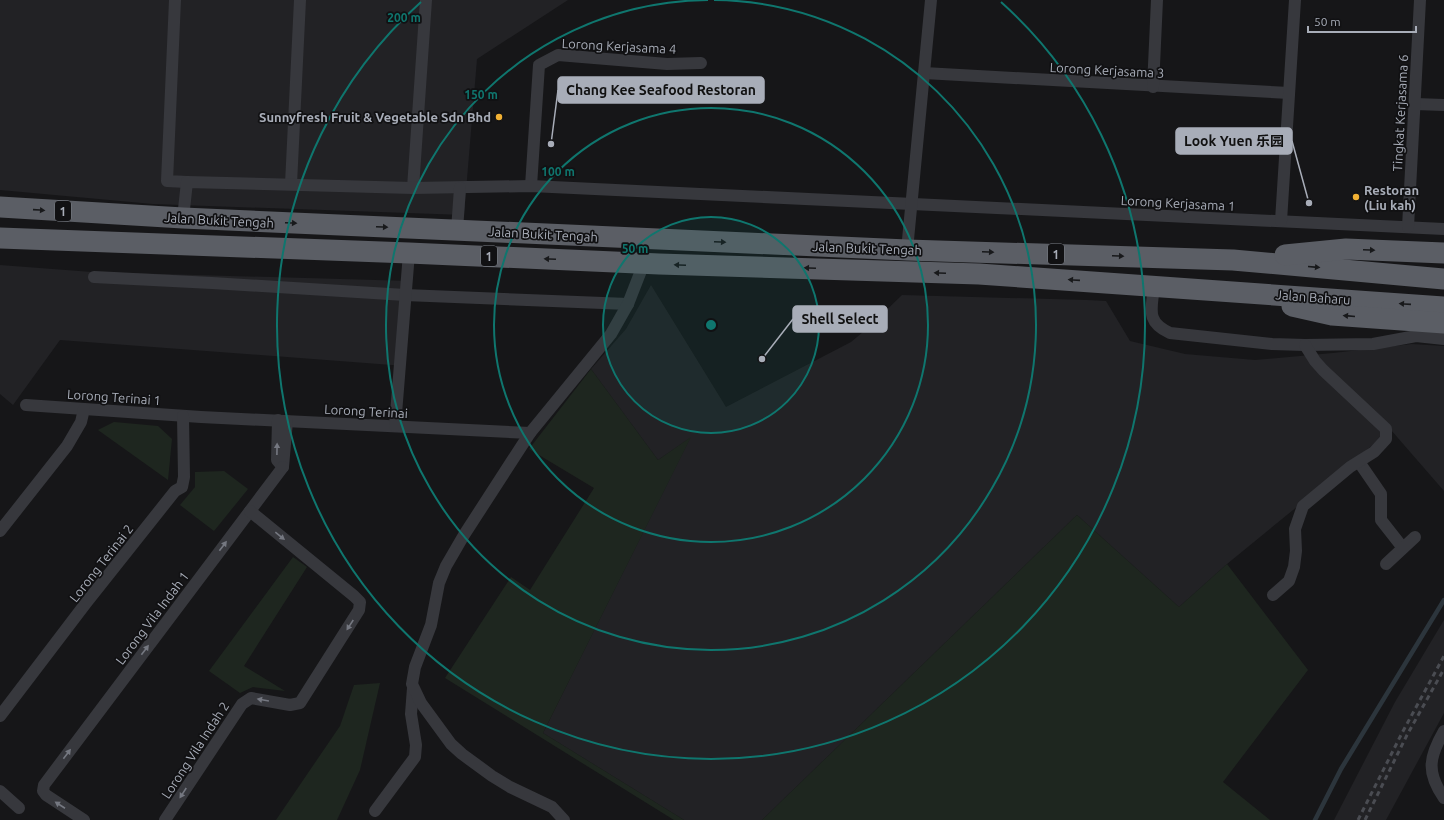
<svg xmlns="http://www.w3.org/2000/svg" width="1444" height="820" viewBox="0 0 1444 820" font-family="Ubuntu,'Noto Sans SC',sans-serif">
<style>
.built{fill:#222225}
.green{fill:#1e261f}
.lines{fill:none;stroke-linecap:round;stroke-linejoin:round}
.stream{stroke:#2c353c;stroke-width:4.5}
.minor{stroke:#37383d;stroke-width:12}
.trunk{stroke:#5b5e65;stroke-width:21}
.rail{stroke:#4a4c52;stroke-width:3;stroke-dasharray:5 4;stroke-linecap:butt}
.oneway{fill:#18191b}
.oneway2{fill:#757881}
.ring{fill:none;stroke:#0f766e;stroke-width:2}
.poi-dot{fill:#f2b134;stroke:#111113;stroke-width:1.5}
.labels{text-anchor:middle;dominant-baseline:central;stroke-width:3.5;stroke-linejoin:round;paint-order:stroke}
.shield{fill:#111113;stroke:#7b7e86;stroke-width:1}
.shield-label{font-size:12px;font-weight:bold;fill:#a8adb8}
.street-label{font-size:13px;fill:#a8adb8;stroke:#111113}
.poi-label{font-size:13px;font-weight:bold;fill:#a8adb8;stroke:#111113;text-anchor:end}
.centre{fill:#0f766e;stroke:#111113;stroke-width:2}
.ring-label{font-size:12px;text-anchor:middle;font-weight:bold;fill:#0f766e;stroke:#111113;stroke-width:3.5;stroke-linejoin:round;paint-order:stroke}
.leader{fill:none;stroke:#a8adb8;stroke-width:1.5}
.callout-dot{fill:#a8adb8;stroke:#111113;stroke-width:1.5}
.callout{fill:#a8adb8;stroke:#a8adb8;stroke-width:1.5}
.callout-label{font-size:14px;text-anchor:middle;font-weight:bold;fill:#111}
</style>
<rect width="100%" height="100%" fill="#161618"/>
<!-- built -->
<g class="built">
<polygon points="0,0 568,0 477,59 464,215 153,204 0,190"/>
<polygon points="0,265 92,272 411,281 405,366 60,340 13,405 0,394"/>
<polygon points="651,285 726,407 851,342 869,327 902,295 1087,300 1106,301 1130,341 1185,354 1255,360 1333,353 1412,344 1444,346 1444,491 1391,430 1227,564 1179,607 1077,515 762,820 684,820 543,733 690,438 658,460 591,369 626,329"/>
<polygon points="1444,620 1444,713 1386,820 1334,820 1395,702"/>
</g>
<!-- green -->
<g class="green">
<polygon points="591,369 658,460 691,437 543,733 684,820 674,820 445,678 511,577 530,590 594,488 529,449"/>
<polygon points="114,422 158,426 172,439 168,480 98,430"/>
<polygon points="224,471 248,489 214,531 180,505 195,487 195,472"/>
<polygon points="1077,515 1179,607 1227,564 1308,670 1223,782 1270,820 762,820"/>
<polygon points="293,557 307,567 244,666 285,691 253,687 240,693 209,671"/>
<polygon points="380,683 360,770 337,820 276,820 340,726 354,685"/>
</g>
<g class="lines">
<!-- stream -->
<polyline class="stream" points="1315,820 1341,769 1444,600"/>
<!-- minor -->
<g class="minor">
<polyline points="175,0 167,181 187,182"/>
<polyline points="924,73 1289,93"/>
<polyline points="1153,87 1157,0"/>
<polyline points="1415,104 1444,105"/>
<polyline points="291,184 300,0"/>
<polyline points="531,186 539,65 558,55 667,64 701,63"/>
<polyline points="413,188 426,0"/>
<polyline points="183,218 187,182 413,188 531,186 1444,229"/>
<polyline points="1281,221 1295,0"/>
<polyline points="1408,227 1420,0"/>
<polyline points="457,230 460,188"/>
<polyline points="907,250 931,0"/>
<polyline points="94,277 212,283 405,295 628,304"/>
<path d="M1154,286C1152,308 1145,322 1170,333L1272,344L1305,345L1373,344L1416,336L1444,339"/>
<polyline points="26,405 201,417 530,433"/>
<polyline points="278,420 277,460 283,467 287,421"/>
<polyline points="395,426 409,253"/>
<polyline points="1359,462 1381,494 1381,520 1403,548"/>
<polyline points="0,531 67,446 81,422 84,409"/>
<polyline points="1386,564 1415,537"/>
<polyline points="1273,595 1289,581 1294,567 1296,551 1295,529 1303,506 1350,467 1374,452 1386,439 1386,429 1323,370 1315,361 1305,345"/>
<polyline points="0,716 86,603 175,491 182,487 184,477 183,416"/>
<path d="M1444,731C1429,757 1426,772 1444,798"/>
<polyline points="0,791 19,808"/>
<polyline points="375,811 415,757 416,745 411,714 413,688"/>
<polyline points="84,820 46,795 43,791 44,785 283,467"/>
<polyline points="165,820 242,704 251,698 290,705 300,703 359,610 360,602 354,596 250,511"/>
<polyline points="564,820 552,807 510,787 492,776 462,754 451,744 421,703 412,684 415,667 431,625 439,583 446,566 464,535 530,433 611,334 628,304 644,263"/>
</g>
<!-- trunk -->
<g class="trunk">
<polyline points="0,207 183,218 907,250 1233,260 1444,279"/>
<polyline points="0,238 409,253 659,264 979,274 1444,307"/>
<polyline points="1285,255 1346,249 1444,253"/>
<polyline points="1292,306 1332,315 1444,323"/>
</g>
<!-- rail -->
<g class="rail">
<polyline points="1358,820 1402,733 1444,656"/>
<polyline points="1365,820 1407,735 1444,669"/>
</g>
</g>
<!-- one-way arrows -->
<defs><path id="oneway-solid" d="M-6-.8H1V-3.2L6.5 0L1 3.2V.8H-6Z"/></defs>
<g class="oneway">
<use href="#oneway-solid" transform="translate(39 210) rotate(4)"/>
<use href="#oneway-solid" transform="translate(291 223) rotate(3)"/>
<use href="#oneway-solid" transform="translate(382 227) rotate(2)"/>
<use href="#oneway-solid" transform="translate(720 242) rotate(3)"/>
<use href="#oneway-solid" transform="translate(1369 250) rotate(2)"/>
<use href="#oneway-solid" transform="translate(988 252) rotate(2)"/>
<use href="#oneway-solid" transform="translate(1118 256) rotate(2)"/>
<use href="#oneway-solid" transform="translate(550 259) rotate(-177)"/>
<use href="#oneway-solid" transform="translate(680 265) rotate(-178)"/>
<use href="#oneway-solid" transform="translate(1314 267) rotate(5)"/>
<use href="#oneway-solid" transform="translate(810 268) rotate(-178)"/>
<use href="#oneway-solid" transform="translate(940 273) rotate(-178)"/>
<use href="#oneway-solid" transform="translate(1074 280) rotate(-176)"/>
<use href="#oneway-solid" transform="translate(1405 304) rotate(-176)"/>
<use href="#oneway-solid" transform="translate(1349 316) rotate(-175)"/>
</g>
<g class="oneway2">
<use href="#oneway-solid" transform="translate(277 449) rotate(-89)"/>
<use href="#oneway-solid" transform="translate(280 536) rotate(39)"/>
<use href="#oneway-solid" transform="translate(223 546) rotate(-53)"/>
<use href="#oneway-solid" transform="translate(350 625) rotate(123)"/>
<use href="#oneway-solid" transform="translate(145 650) rotate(-53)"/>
<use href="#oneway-solid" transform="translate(263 700) rotate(-170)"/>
<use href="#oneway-solid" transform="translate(67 754) rotate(-53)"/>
<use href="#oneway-solid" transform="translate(183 793) rotate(123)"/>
<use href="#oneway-solid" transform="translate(60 805) rotate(-147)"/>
</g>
<!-- distance rings -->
<circle cx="711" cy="325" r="108" fill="#0f766e" fill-opacity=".12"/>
<g class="ring">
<circle cx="711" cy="325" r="108"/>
<circle cx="711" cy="325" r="217"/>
<path d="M714 0A325 325 0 1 1 708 0"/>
<path d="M1001 2A434 434 0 1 1 421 2"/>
</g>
<!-- markers -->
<g class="poi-dot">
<circle cx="499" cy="117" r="4"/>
<circle cx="1356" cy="197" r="4"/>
</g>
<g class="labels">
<!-- shield labels -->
<g class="shield">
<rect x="55" y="201" width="16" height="20" rx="3"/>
<rect x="1048" y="244" width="16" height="20" rx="3"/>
<rect x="481" y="246" width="16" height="20" rx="3"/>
</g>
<g class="shield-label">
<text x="63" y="211">1</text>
<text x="1056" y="254">1</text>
<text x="489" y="256">1</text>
</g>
<!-- street labels -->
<g class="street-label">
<text transform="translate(619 46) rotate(3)">Lorong Kerjasama 4</text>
<text transform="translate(1107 70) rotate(3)">Lorong Kerjasama 3</text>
<text transform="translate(1400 113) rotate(-87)">Tingkat Kerjasama 6</text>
<text transform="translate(1178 203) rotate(3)">Lorong Kerjasama 1</text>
<text transform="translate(219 220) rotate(3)">Jalan Bukit Tengah</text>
<text transform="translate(543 234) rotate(3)">Jalan Bukit Tengah</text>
<text transform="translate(867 248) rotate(2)">Jalan Bukit Tengah</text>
<text transform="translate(1313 297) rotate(4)">Jalan Baharu</text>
<text transform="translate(114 397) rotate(4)">Lorong Terinai 1</text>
<text transform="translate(366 411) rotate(3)">Lorong Terinai</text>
<text transform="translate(101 563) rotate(-52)">Lorong Terinai 2</text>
<text transform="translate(152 618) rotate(-53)">Lorong Vila Indah 1</text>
<text transform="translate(195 750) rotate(-57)">Lorong Vila Indah 2</text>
</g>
<!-- poi labels -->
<g class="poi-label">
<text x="491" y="117">Sunnyfresh Fruit &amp; Vegetable Sdn Bhd</text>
<text x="1364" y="190" text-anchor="start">Restoran<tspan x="1364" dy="15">(Liu kah)</tspan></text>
</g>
</g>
<circle cx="711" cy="325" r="6" class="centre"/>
<g class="ring-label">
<text x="404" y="22">200 m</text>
<text x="481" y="99">150 m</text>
<text x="558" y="176">100 m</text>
<text x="635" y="253">50 m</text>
</g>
<!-- callouts -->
<path class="leader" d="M551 144L558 90M1309 203L1292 141M762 359L793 319"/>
<g class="callout-dot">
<circle cx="551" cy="144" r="4"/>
<circle cx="1309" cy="203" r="4"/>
<circle cx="762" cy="359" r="4"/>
</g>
<g class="callout">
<rect x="558" y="77" width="206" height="26" rx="4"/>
<rect x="1176" y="128" width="116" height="26" rx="4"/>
<rect x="793" y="306" width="94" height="26" rx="4"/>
</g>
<g class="callout-label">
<text x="661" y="95">Chang Kee Seafood Restoran</text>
<text x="1234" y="146">Look Yuen 乐园</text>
<text x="840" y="324">Shell Select</text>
</g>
<!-- scale -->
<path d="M1308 26v6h108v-6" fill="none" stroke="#a8adb8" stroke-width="2"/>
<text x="1314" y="26" font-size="12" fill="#a8adb8" stroke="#111113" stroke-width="3" paint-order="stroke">50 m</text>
</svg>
